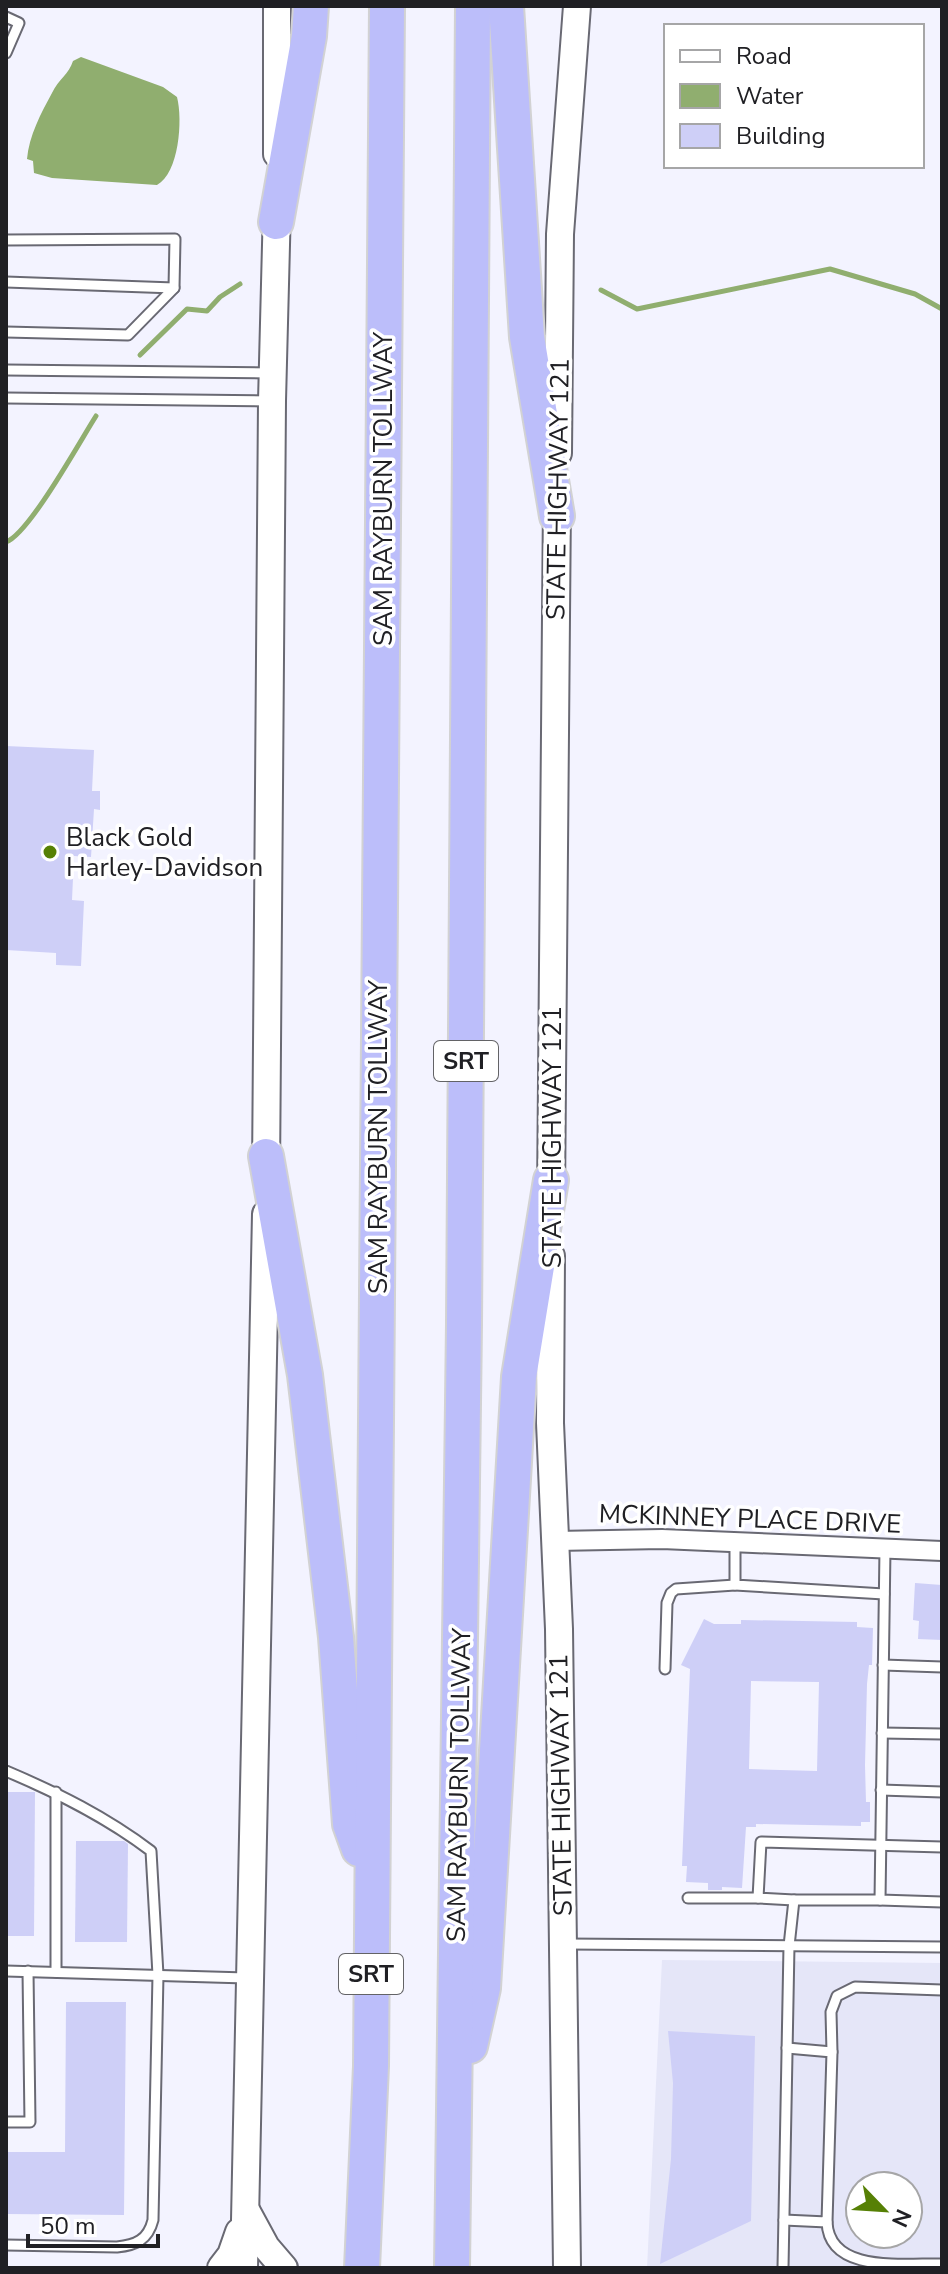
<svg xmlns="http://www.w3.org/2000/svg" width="948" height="2274" viewBox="0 0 948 2274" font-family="'Nunito Sans',sans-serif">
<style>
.built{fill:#e5e6f8;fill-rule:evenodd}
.water{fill:#90ae6f}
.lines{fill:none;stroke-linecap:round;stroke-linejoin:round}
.stream{stroke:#90ae6f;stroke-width:5}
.building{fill:#cecff7;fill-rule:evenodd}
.service-casing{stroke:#696973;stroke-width:13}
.minor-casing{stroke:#696973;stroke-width:22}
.secondary-casing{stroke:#696973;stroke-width:30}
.motorway-casing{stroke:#d2d2d3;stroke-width:38}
.service{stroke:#fff;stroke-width:9}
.minor{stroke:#fff;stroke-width:18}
.secondary{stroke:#fff;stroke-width:26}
.motorway{stroke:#bcbefa;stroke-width:34}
.poi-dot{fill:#568005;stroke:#fff;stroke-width:3}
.labels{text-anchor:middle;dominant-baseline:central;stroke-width:7;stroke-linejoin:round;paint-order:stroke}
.shield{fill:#fff;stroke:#636366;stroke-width:2}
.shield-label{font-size:24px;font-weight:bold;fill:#202024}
.street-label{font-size:26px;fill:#202024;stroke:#fff}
.poi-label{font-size:26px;fill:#202024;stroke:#fff;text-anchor:start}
</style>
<rect width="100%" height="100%" fill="#f3f3ff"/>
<!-- built -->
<path class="built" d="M662,1960L942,1963V2268H647ZM860,2186H908V2234H860Z"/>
<!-- water -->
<path class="water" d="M81,57L163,87L177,97C183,120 179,173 157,185L52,178L34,173L33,161L27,159C29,136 41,113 52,93C58,80 69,74 73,61Z"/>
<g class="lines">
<!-- stream -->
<g class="stream">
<polyline points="601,290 637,309 830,269 915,294 942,309"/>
<polyline points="140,355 187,309 207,311 220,297 240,284"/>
<path d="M6,542C29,534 80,441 96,416"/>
</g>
</g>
<!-- building -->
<g class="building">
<polygon points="6,746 94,750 92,791 100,791 100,810 94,809 91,857 74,856 72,900 84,901 81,966 56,965 56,953 6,950"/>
<polygon points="915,1583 942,1585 942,1640 918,1639 919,1621 913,1620"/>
<path d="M704,1619L714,1624H741V1620L857,1622V1627L873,1628L872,1665H869L867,1684L865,1765L866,1802H870V1822H861V1826L756,1824V1827H746L742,1888L722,1887V1890H708V1883L686,1882L687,1866H682L690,1669L681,1665ZM751,1681L819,1682L817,1771L749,1769Z"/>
<polygon points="6,1792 35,1792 34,1936 6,1936"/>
<polygon points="76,1841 124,1841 128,1844 127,1942 75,1942"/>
<polygon points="66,2002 126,2002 124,2215 6,2214 6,2152 65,2152"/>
<polygon points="668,2031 755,2036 751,2221 660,2264 671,2159 673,2083"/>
</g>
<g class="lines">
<defs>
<g id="service">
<polyline points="6,17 19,23 6,53"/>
<polyline points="6,240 175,239 174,288 128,335 6,332"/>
<polyline points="6,282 174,288"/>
<polyline points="6,370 269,373"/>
<polyline points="6,398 271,401"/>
<polyline points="735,1542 735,1585 884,1594"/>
<polyline points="885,1549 880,1900 942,1902"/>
<polyline points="883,1665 942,1667"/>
<polyline points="665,1669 667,1603 671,1593 676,1589 735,1585"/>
<polyline points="882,1733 942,1734"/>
<path d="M6,1771C58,1793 106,1817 151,1851L158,1975L153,2220C148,2240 136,2245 117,2247L6,2245"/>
<polyline points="881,1790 942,1792"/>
<polyline points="56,1792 56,1972"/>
<polyline points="688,1898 758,1898"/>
<polyline points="794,1900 758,1898 761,1842 942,1847"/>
<polyline points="566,1944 942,1947"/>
<polyline points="6,1971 246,1978"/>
<polyline points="832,2052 831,2012 837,1996 855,1987 942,1990"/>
<polyline points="6,2122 30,2122 28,1971"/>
<polyline points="784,2220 827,2222 832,2052 787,2048"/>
<path d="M827,2222C829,2274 905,2263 942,2264"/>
<polyline points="783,2268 789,1946 794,1900 880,1900"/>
</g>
<polyline id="minor" points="556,1541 662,1539 942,1551"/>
<g id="secondary">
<polyline points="277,154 277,6"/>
<polyline points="558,453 560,234 577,6"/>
<polyline points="266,1174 272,401 277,206"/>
<polyline points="551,1197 557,500"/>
<polyline points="551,1256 550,1423 559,1629 567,2268"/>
<polyline points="247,2212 266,2247 284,2268"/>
<polyline points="221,2268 231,2255 239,2232"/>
<polyline points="244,2268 266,1214"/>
</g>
<g id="motorway">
<polyline points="506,6 527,337 557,516"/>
<polyline points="276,222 309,36 311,6"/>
<polyline points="266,1156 305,1375 336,1637 350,1824 359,1849"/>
<polyline points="470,2046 483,1988 519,1377 551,1180"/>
<polyline points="362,2268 371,2066 387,6"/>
<polyline points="452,2268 464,1324 473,6"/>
</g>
</defs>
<!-- service casing -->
<use href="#service" class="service-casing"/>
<!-- minor casing -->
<use href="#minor" class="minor-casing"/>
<!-- secondary casing -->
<use href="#secondary" class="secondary-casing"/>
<!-- motorway casing -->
<use href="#motorway" class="motorway-casing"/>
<!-- service -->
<use href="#service" class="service"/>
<!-- minor -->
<use href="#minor" class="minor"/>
<!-- secondary -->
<use href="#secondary" class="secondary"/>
<!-- motorway -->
<use href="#motorway" class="motorway"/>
</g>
<!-- markers -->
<circle class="poi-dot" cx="50" cy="852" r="8"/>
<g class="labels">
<!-- shield labels -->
<g class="shield">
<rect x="434" y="1041" width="64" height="40" rx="6"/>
<rect x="339" y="1954" width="64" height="40" rx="6"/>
</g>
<g class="shield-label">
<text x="466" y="1061">SRT</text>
<text x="371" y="1974">SRT</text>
</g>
<!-- street labels -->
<g class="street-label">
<text transform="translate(383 489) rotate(-90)">SAM RAYBURN TOLLWAY</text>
<text transform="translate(558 489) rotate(-89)">STATE HIGHWAY 121</text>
<text transform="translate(378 1137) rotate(-90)">SAM RAYBURN TOLLWAY</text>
<text transform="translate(552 1137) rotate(-90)">STATE HIGHWAY 121</text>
<text transform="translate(750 1519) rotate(2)">MCKINNEY PLACE DRIVE</text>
<text transform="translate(459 1785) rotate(-89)">SAM RAYBURN TOLLWAY</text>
<text transform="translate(561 1785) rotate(-91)">STATE HIGHWAY 121</text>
</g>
<!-- poi labels -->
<g class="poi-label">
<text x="66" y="837">Black Gold<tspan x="66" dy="30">Harley-Davidson</tspan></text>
</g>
</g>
<!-- border -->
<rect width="948" height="2274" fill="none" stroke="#202024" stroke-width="16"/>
<!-- legend -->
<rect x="664" y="24" width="260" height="144" fill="#ffffff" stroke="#a6a6a7" stroke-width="2"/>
<rect x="680" y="50" width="40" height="12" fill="#ffffff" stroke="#a6a6a7" stroke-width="2"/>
<text x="736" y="64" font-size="24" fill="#202024">Road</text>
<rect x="680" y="84" width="40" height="24" fill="#90ae6f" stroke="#a6a6a7" stroke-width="2"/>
<text x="736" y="104" font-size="24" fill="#202024">Water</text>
<rect x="680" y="124" width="40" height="24" fill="#cecff7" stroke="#a6a6a7" stroke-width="2"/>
<text x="736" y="144" font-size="24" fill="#202024">Building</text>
<!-- north arrow -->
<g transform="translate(884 2210) rotate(115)"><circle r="38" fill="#ffffff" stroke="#a6a6a7" stroke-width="2"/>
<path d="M0-6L14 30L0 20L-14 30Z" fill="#568005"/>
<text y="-12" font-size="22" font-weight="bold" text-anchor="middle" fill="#202024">N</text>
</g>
<!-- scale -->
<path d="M28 2234v12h130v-12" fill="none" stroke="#202024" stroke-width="4"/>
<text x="40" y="2234" font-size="24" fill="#202024" stroke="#ffffff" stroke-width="6" paint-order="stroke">50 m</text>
</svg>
